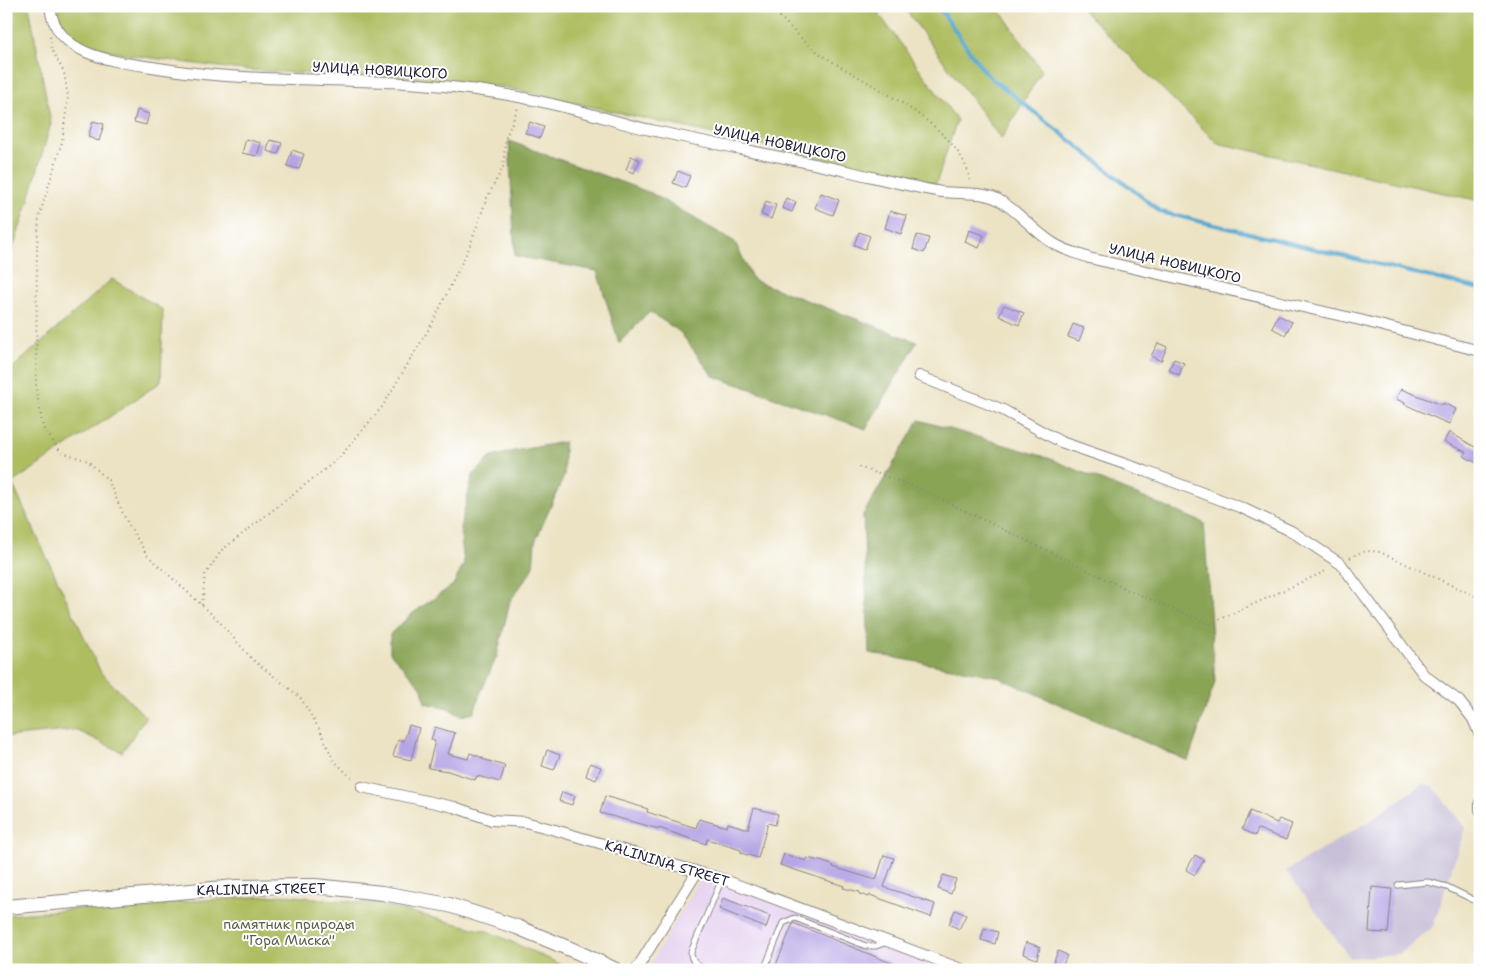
<svg xmlns="http://www.w3.org/2000/svg" width="1486" height="976" viewBox="0 0 1486 976" font-family="'Shantell Sans',sans-serif">
<style>
.built{fill:#e6d3f0}
.industrial{fill:#c8c0d8}
.green{fill:#aebd60;stroke:#68704e}
.forest{fill:#8aa456;stroke:#566348}
.lines{fill:none;stroke-linecap:round;stroke-linejoin:round}
.stream{stroke:#51a6cd;stroke-width:4}
.building{fill:#b6a5e5}
.service-casing{stroke:#878280;stroke-width:7}
.minor-casing{stroke:#878280;stroke-width:12}
.secondary-casing{stroke:#878280;stroke-width:16}
.path{stroke:#878280;stroke-width:2;stroke-dasharray:1 4;stroke-linecap:butt}
.service{stroke:#fff;stroke-width:5}
.minor{stroke:#fff;stroke-width:10}
.secondary{stroke:#fff;stroke-width:14}
.labels{text-anchor:middle;dominant-baseline:central;stroke-width:4;stroke-linejoin:round;paint-order:stroke}
.street-label{font-size:14px;fill:#22223b;stroke:#fff}
.park-label{font-size:14px;fill:#5a604a;stroke:#fff}
</style>
<rect width="100%" height="100%" fill="#fff"/>
<filter id="ink" filterUnits="userSpaceOnUse"><feTurbulence type="fractalNoise" baseFrequency=".02" numOctaves="2"/><feDisplacementMap in="SourceGraphic" scale="10" xChannelSelector="R" yChannelSelector="G"/><feConvolveMatrix kernelMatrix="1 2 1 2 8 2 1 2 1" color-interpolation-filters="sRGB"/></filter>
<filter id="wash" filterUnits="userSpaceOnUse"><feTurbulence type="fractalNoise" baseFrequency=".0096" numOctaves="4" result="noise"/><feDisplacementMap in="SourceGraphic" scale="20" xChannelSelector="R" yChannelSelector="G"/><feGaussianBlur stdDeviation="1.12" result="paint"/><feColorMatrix in="noise" values="0 0 0 0 0 0 0 0 0 0 0 0 0 0 0 0 0 1.4 0 .05"/><feComposite in="paint" operator="in"/></filter>
<g filter="url(#wash)">
<rect width="100%" height="100%" fill="#ece3c4"/>
<!-- built -->
<polygon class="built" points="703,875 944,970 667,970 651,963"/>
<!-- industrial -->
<polygon class="industrial" points="1422,784 1433,786 1465,828 1433,927 1399,954 1350,958 1286,871 1373,819"/>
<!-- green -->
<g class="green">
<polygon points="6,6 29,6 51,123 26,209 6,269"/>
<polygon points="54,6 873,6 957,120 936,184 504,87 407,77 315,74 234,69 130,55 90,47 67,30 54,10"/>
<polygon points="903,6 997,6 1042,71 1001,139"/>
<polygon points="1079,6 1480,6 1480,201 1217,143"/>
<polygon points="112,279 163,310 161,382 12,483 101,673 146,717 122,752 76,730 6,737 6,374"/>
<polygon points="284,895 378,904 490,932 573,970 6,970 6,915 99,907"/>
</g>
<!-- forest -->
<g class="forest">
<polygon points="509,141 651,193 735,242 753,280 917,342 866,429 713,376 680,332 650,312 619,343 597,271 515,256"/>
<polygon points="919,420 1046,457 1204,523 1215,682 1188,761 995,676 869,653 863,515"/>
<polygon points="564,442 564,476 535,542 533,569 510,601 497,656 480,694 474,713 461,716 448,708 425,703 422,688 390,653 390,634 413,613 453,585 464,564 460,528 473,475 490,458 509,452"/>
</g>
<g class="lines">
<!-- stream -->
<polyline class="stream" points="938,6 985,73 1161,212 1480,289"/>
</g>
<g id="blocks">
<!-- building -->
<g class="building">
<polygon points="137,110 149,114 146,125 134,122"/>
<polygon points="93,121 104,124 99,141 88,137"/>
<polygon points="530,122 544,127 540,138 525,133"/>
<polygon points="246,139 261,143 257,156 242,153"/>
<polygon points="270,140 282,143 278,154 267,151"/>
<polygon points="292,150 304,154 299,169 287,166"/>
<polygon points="631,156 640,160 634,173 626,170"/>
<polygon points="678,171 690,176 685,188 673,183"/>
<polygon points="821,193 839,200 833,215 815,208"/>
<polygon points="786,198 796,202 792,212 782,208"/>
<polygon points="766,201 776,205 771,219 761,214"/>
<polygon points="890,211 907,216 901,234 885,228"/>
<polygon points="969,230 984,235 979,248 965,242"/>
<polygon points="859,232 870,236 865,249 854,245"/>
<polygon points="917,235 929,238 924,253 913,249"/>
<polygon points="1004,305 1024,313 1019,325 999,316"/>
<polygon points="1278,315 1292,322 1285,335 1272,328"/>
<polygon points="1073,324 1084,328 1079,341 1068,337"/>
<polygon points="1158,343 1167,347 1161,361 1151,356"/>
<polygon points="1174,359 1184,363 1179,375 1169,370"/>
<polygon points="1401,389 1442,405 1443,403 1456,409 1449,424 1404,404 1405,403 1396,399"/>
<polygon points="1449,432 1480,450 1480,465 1464,456 1466,452 1444,442"/>
<polygon points="409,725 419,728 411,760 393,756 398,740 404,741"/>
<polygon points="435,727 455,733 448,754 468,759 470,753 483,758 482,759 505,766 500,782 477,776 475,780 448,771 428,768 435,741 431,740"/>
<polygon points="547,750 560,755 554,770 542,766"/>
<polygon points="590,763 601,767 596,780 586,776"/>
<polygon points="562,792 575,796 572,805 559,801"/>
<polygon points="605,796 648,809 647,812 696,828 699,819 727,827 728,823 748,829 754,808 778,814 775,825 768,823 758,858 741,853 741,850 707,839 706,844 659,828 659,829 600,813"/>
<polygon points="1250,811 1277,823 1279,819 1292,824 1286,840 1258,829 1255,836 1242,829"/>
<polygon points="784,854 806,861 807,858 823,862 834,866 833,867 876,880 884,855 894,858 884,887 935,904 931,917 870,895 869,897 859,894 860,892 843,888 844,886 780,865"/>
<polygon points="1195,855 1204,860 1195,875 1186,870"/>
<polygon points="943,875 956,879 951,894 938,889"/>
<polygon points="1372,887 1392,889 1388,933 1369,932"/>
<polygon points="723,898 770,916 766,928 719,909"/>
<polygon points="955,910 966,915 959,929 949,924"/>
<polygon points="793,923 906,969 906,970 774,970"/>
<polygon points="984,928 998,932 995,944 981,940"/>
<polygon points="1026,942 1040,947 1037,959 1023,954"/>
<polygon points="1058,951 1067,955 1061,970 1052,966"/>
</g>
</g>
</g>
<g filter="url(#ink)">
<use href="#blocks" fill-opacity="0" stroke="#878280" stroke-width="1"/>
<g class="lines">
<defs>
<g id="service">
<polyline points="1398,885 1428,882 1447,887 1480,903"/>
<path d="M708,970C699,966 691,964 691,952L722,879"/>
<polyline points="764,970 783,923 795,918 866,946 876,946 887,942"/>
</g>
<g id="minor">
<path d="M50,6C55,60 123,62 165,69C265,85 367,75 468,89C504,93 541,101 576,110C601,116 625,125 651,130C717,145 784,157 851,172C881,179 912,187 942,192C960,194 980,191 997,199C1018,210 1033,231 1053,243C1063,250 1077,253 1089,258L1360,320L1480,351"/>
<polyline points="919,376 1003,410 1061,442 1145,471 1242,508 1291,531 1341,564 1424,675 1459,701 1473,719 1480,735"/>
<polyline points="362,787 454,807 492,820 525,822 555,830 722,879 964,970"/>
<polyline points="1480,802 1480,810"/>
<polyline points="636,970 697,872"/>
</g>
<polyline id="secondary" points="6,907 236,887 315,886 382,893 449,905 517,927 575,951 616,970"/>
</defs>
<!-- service casing -->
<use href="#service" class="service-casing"/>
<!-- minor casing -->
<use href="#minor" class="minor-casing"/>
<!-- secondary casing -->
<use href="#secondary" class="secondary-casing"/>
<!-- path -->
<g class="path">
<path d="M769,6C785,21 801,40 819,53C862,83 965,125 970,183"/>
<polyline points="50,37 52,50 64,72 68,97 62,142 39,217 37,247 36,388 43,428 61,452 88,461 108,480 126,520 147,555 217,619 252,659 300,697 320,730 334,761 353,779"/>
<polyline points="859,467 920,489 1128,590 1210,624 1328,570"/>
<path d="M1350,558C1360,551 1368,550 1380,552L1475,596L1480,600"/>
<polyline points="202,605 205,575 222,550 338,459 382,407 433,322 469,248 487,198 503,167 506,137 518,108"/>
</g>
<!-- service -->
<use href="#service" class="service"/>
<!-- minor -->
<use href="#minor" class="minor"/>
<!-- secondary -->
<use href="#secondary" class="secondary"/>
</g>
</g>
<g class="labels">
<!-- street labels -->
<g class="street-label">
<text transform="translate(380 70) rotate(3)">УЛИЦА НОВИЦКОГО</text>
<text transform="translate(780 143) rotate(12)">УЛИЦА НОВИЦКОГО</text>
<text transform="translate(1175 263) rotate(13)">УЛИЦА НОВИЦКОГО</text>
<text transform="translate(667 863) rotate(17)">KALININA STREET</text>
<text transform="translate(261 889) rotate(-1)">KALININA STREET</text>
</g>
<!-- park labels -->
<g class="park-label">
<text x="289" y="924">памятник природы<tspan x="289" dy="16">"Гора Миска"</tspan></text>
</g>
</g>
<!-- margin -->
<rect width="1486" height="976" fill="none" stroke="#fff" stroke-width="25"/>
</svg>
